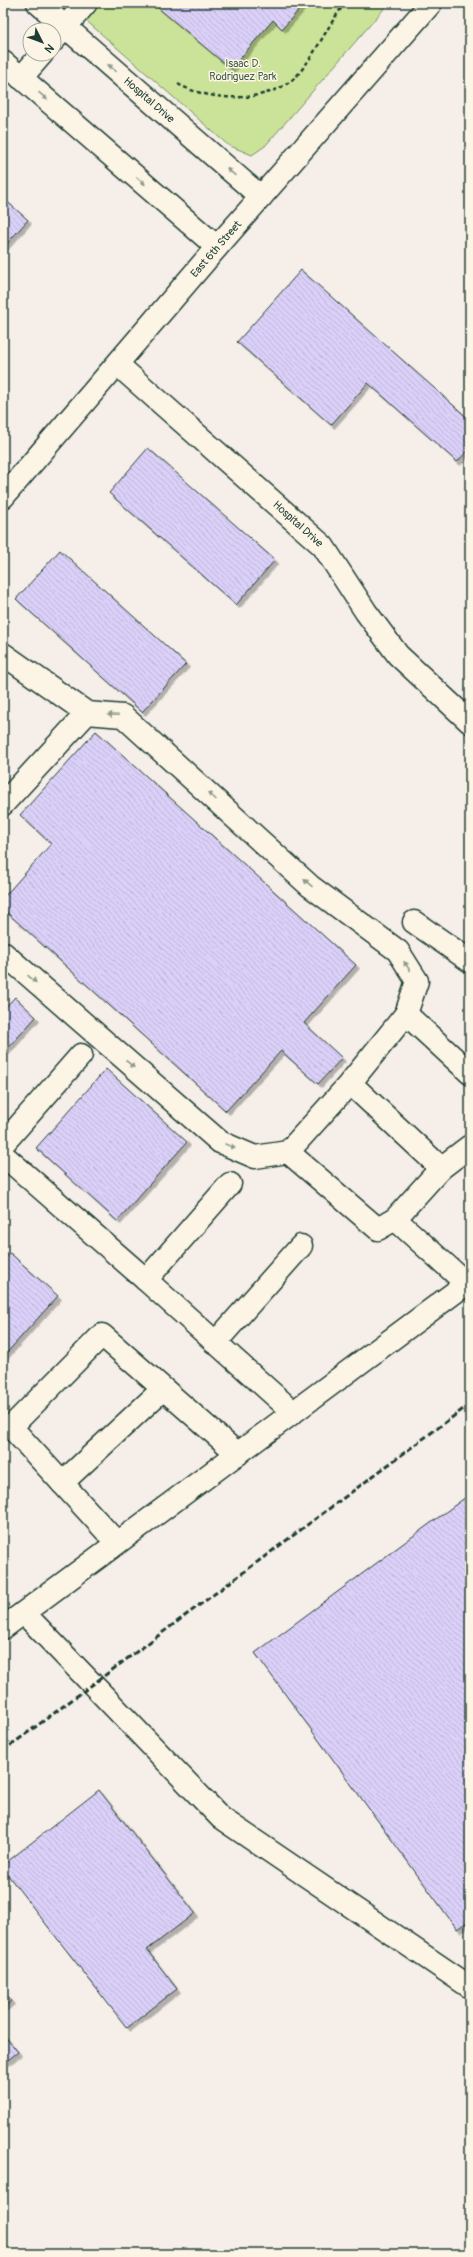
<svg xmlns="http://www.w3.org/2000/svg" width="473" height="2257" viewBox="0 0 473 2257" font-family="Pangolin,sans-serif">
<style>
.park{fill:#cbe398;stroke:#759066}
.building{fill:url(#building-back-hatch);stroke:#1f3d34;filter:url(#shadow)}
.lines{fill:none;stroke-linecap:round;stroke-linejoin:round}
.minor-casing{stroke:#1f3d34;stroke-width:25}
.major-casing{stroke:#1f3d34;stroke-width:25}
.path{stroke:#1f3d34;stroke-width:2.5;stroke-dasharray:4 3;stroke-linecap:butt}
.minor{stroke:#fcf5e5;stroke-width:22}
.major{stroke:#fcf5e5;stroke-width:22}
.rail{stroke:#1f3d34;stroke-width:3;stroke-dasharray:6 3;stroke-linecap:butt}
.oneway{fill:#8e998c}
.labels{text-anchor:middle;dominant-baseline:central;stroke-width:3;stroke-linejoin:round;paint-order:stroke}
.park-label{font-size:11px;fill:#415e48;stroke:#fcf5e5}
.street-label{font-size:11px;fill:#1f3d34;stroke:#fcf5e5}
</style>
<defs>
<pattern id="building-back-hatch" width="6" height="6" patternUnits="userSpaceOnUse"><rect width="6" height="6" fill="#dbd0f8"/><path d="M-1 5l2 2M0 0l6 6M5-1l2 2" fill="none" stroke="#bcb4d5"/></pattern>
<filter id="shadow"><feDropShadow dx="3.5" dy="3.5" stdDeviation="0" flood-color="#0004"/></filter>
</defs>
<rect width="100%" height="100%" fill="#f5eee9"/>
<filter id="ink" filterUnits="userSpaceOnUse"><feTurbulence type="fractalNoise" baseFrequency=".025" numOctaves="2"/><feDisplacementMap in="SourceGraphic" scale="8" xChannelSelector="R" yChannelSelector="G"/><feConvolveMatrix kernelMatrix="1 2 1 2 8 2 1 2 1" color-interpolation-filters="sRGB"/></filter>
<g filter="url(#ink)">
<!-- park -->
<polygon class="park" points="66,3 389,3 265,146 252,155 228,145"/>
<!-- building -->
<g class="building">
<polygon points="160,3 305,3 282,29 273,20 231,69 157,7"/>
<polygon points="3,198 28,220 3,248"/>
<polygon points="301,270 470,420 470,448 457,462 368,383 331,425 237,342"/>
<polygon points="148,448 275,560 236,605 109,493"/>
<polygon points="60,550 186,664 142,712 16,599"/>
<polygon points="96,731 356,965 304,1023 342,1058 318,1084 281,1051 226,1111 3,909 3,898 51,844 20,815"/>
<polygon points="15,997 36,1017 3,1054 3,1010"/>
<polygon points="106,1069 187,1142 117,1221 36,1148"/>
<polygon points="10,1253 58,1296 3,1357 3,1261"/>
<polygon points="470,1494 470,1920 457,1929 255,1653"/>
<polygon points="99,1790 195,1913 147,1950 177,1989 127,2028 3,1869 3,1865"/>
<polygon points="3,1991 11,2001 3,2008"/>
<polygon points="3,2034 18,2052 3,2064"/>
</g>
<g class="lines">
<defs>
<g id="minor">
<polyline points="38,3 261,197"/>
<polyline points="54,40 86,3"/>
<polyline points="3,62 217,247"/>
<polyline points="21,78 42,54"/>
<polyline points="118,365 323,546 366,612 398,655 470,722"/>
<polyline points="3,497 217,247 431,3"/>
<polyline points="3,654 87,713 123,716 310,886 398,951 417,981 406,1014"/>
<polyline points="3,804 87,713"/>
<polyline points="414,922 470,961"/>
<polyline points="3,953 220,1142 255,1157 288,1152"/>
<polyline points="350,1083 441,1168"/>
<polyline points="3,1144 81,1055"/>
<polyline points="3,1155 146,1280"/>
<polyline points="230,1184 146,1280 293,1412"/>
<polyline points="395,1219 378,1229 288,1152 350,1083 406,1014 470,1073"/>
<polyline points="467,1284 395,1219 441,1168 470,1146"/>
<polyline points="215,1343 301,1246"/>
<polyline points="62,1483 163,1389"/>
<polyline points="117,1543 11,1427 102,1335 238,1454"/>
<polyline points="24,1613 221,1818 470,1987"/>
</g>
<polyline id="major" points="3,1628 470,1281"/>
</defs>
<!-- minor casing -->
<use href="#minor" class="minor-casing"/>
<!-- major casing -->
<use href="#major" class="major-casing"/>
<!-- path -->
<path class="path" d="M178,84C212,103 274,104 300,72C317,51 328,25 345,3"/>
<!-- minor -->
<use href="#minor" class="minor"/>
<!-- major -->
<use href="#major" class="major"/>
<!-- rail -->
<polyline class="rail" points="3,1751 470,1404"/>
</g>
<!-- one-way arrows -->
<defs><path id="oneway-solid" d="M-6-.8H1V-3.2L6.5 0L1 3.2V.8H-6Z"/></defs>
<g class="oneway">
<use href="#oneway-solid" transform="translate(112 68) rotate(-139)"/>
<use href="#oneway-solid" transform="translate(43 96) rotate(41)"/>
<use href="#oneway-solid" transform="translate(231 172) rotate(-139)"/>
<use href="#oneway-solid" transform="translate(141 181) rotate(41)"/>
<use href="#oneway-solid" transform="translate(113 715) rotate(-177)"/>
<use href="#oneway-solid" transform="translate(212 796) rotate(-138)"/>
<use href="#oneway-solid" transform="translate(308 883) rotate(-139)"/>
<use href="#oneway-solid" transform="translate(407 966) rotate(-124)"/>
<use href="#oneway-solid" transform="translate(32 979) rotate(41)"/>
<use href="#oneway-solid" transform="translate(130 1064) rotate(41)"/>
<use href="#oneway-solid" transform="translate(230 1146) rotate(23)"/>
</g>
</g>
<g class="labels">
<!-- park labels -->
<g class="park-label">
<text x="243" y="63">Isaac D.<tspan x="243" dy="13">Rodriguez Park</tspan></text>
</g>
<!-- street labels -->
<g class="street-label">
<text transform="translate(149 100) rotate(41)">Hospital Drive</text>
<text transform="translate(216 249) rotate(-49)">East 6th Street</text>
<text transform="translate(298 524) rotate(42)">Hospital Drive</text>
</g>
</g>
<!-- margin -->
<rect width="473" height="2257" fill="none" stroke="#fcf5e5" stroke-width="16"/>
<rect x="8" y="8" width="457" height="2241" fill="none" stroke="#1f3d34" stroke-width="1.5" filter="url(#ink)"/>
<!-- north arrow -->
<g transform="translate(42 42) rotate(132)"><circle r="19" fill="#fcf5e5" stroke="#a4ab9e"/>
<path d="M0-3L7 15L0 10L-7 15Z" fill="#1f3d34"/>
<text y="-6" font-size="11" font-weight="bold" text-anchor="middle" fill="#1f3d34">N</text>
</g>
</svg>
